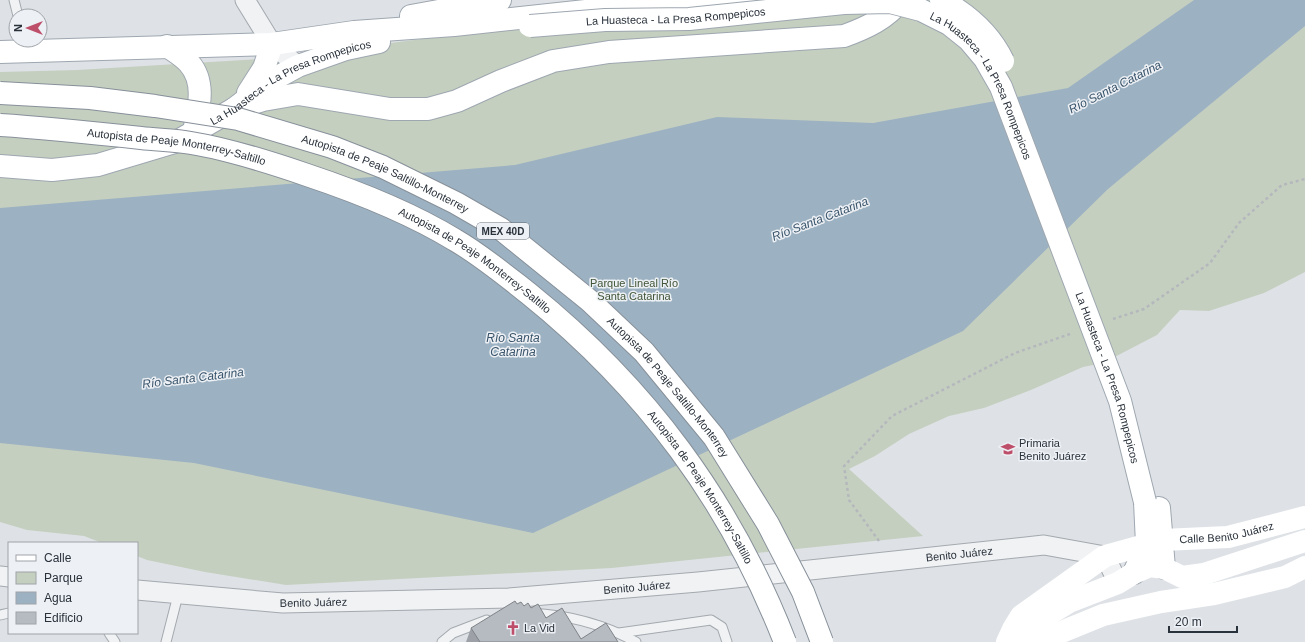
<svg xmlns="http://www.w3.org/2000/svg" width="1305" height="642" viewBox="0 0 1305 642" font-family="Arial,sans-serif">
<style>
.green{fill:#c5cfc0}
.water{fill:#9cb2c2}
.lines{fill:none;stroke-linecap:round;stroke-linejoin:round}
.lane-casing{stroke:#a4a9af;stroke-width:11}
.street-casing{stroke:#a4a9af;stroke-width:21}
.primary-casing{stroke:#9ea7b0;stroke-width:24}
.path{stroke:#b4b8bc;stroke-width:2.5;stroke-dasharray:3 3;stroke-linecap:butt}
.lane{stroke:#f0f2f4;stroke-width:9}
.street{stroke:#f0f2f4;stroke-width:19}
.secondary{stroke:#fff;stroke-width:22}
.primary{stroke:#fff;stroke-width:22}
.primary-bridge-casing{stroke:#9ea7b0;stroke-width:24;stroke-linecap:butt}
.highway-bridge-casing{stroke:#87909a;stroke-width:24;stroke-linecap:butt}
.primary-bridge{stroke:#fff;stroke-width:22}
.highway-bridge{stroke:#fff;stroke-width:22}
.wall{fill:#9da1a7}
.building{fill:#b6bbc2;stroke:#7f8388}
.labels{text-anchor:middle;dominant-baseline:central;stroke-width:3;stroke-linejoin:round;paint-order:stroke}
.shield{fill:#edf0f4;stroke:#646a72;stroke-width:1}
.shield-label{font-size:10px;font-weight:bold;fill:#29313b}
.street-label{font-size:11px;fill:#29313b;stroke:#edf0f4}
.park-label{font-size:11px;fill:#405538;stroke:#edf0f4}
.poi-label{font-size:11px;fill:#29313b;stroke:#edf0f4;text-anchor:start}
.water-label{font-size:12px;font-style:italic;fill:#38536a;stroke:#edf0f4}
</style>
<rect width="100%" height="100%" fill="#dee2e6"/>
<!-- green -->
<polygon class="green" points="723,0 1305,0 1305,272 1264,293 1209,311 1180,310 1157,335 1103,363 1083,367 1031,390 984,408 949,416 909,434 875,456 849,469 923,536 612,568 286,585 205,572 147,560 137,556 137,543 102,543 84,536 27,530 0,522 0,72 77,70 275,58"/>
<!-- water -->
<polygon class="water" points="1194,0 1305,0 1305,26 1108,189 963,331 533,533 194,463 0,443 0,208 515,165 717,117 873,123 1068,88"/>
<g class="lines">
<defs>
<g id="lane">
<polyline points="14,0 18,16"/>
<path d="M531,613C568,615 603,624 636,642"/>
<polyline points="0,615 9,613"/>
<polyline points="109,633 115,642"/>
<polyline points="619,633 711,620 722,627 727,642"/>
<polyline points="166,642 178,595"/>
<polyline points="442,642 453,633 487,620"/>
</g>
<g id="street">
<polyline points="245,0 272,44 298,66"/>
<polyline points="0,576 9,577"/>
<path id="s1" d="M137,590L283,603L509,598L698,582L1044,545L1105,556L1118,583"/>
</g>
<g id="primary">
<polyline points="411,16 500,0"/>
<path d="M167,46C174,51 183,56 189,63C206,82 199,108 194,131"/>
<polyline points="0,52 272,44 354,32 454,25 604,9 769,0"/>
<polyline points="248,93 264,68 272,44"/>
<path d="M234,109L263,100L298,94L390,109H428L457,101L501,81L553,61L609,52L844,36C866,28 886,19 901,0"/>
<path id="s3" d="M0,166L52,170L98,165L178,141L234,109L272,80L298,66L346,49L379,42"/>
<polyline points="1159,508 1164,568"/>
<polyline points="1134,573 1147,544 1145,502"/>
</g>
</defs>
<!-- lane casing -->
<use href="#lane" class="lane-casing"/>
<!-- street casing -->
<use href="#street" class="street-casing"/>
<!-- primary casing -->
<use href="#primary" class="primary-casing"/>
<!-- path -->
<g class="path">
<polyline points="1113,319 1144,309 1210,263 1239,223 1282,185 1305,179"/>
<polyline points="879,541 849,500 844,466 892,416 1015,353 1070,334"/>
</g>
<!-- lane -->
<use href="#lane" class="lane"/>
<!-- street -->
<use href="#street" class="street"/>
<!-- secondary -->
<g class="secondary">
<polyline points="1020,638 1038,621 1069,602 1118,583 1134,573 1150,566 1164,568 1182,577 1204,574 1305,541"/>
<path id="s2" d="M1007,642L1013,629L1021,616L1105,556L1163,540L1228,537L1305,517"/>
<polyline points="1037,642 1103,615 1161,602 1214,594 1285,577 1305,567"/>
</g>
<!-- primary -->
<use href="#primary" class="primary"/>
<defs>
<g id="primary-bridge">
<path d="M941,0C967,14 990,34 1003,61"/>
<path id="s4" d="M530,26L605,20L689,19L844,3L890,2L921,10L949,24L969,40L985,59L1001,87L1120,401L1145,502"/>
</g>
<g id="highway-bridge">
<path id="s5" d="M0,93L90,98L155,106L238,119L332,147L383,167L456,203L501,229L590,301L644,352L714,437L768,524L803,592L822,642"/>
<path id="s6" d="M0,125C47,128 94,133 141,138C157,140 174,140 191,143C228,149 272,163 307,175C358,192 409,212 455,240C481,255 505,275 528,293C646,388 730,501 785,642"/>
</g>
</defs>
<!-- primary-bridge casing -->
<use href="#primary-bridge" class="primary-bridge-casing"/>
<!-- highway-bridge casing -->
<use href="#highway-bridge" class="highway-bridge-casing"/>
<!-- primary-bridge -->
<use href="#primary-bridge" class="primary-bridge"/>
<!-- highway-bridge -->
<use href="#highway-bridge" class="highway-bridge"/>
</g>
<!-- wall -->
<polygon class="wall" points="517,604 531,608 581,639 618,642 466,642 471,628"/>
<!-- building -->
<polygon class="building" points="515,601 517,604 521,602 524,606 528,603 531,608 538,604 546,618 562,608 581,639 606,623 618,642 480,642 471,628"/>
<!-- icons -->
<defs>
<symbol id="school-bare" viewBox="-9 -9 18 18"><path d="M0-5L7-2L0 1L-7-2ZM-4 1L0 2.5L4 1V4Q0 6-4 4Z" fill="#be4f6b" stroke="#edf0f4" stroke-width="2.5" paint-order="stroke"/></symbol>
<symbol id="church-bare" viewBox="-9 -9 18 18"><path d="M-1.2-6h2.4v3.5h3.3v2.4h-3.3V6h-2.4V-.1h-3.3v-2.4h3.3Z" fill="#be4f6b" stroke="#edf0f4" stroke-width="2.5" paint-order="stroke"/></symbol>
</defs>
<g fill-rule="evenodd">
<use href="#school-bare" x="998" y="439" width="20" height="20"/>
<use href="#church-bare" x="503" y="618" width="20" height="20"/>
</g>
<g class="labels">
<!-- shield labels -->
<rect class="shield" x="477" y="223" width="52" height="16" rx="3"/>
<g class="shield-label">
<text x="503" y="231">MEX 40D</text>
</g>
<!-- street labels -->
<g class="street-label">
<text stroke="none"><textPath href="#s4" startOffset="146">La Huasteca - La Presa Rompepicos</textPath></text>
<text stroke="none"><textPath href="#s3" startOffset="310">La Huasteca - La Presa Rompepicos</textPath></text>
<text stroke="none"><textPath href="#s4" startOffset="494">La Huasteca - La Presa Rompepicos</textPath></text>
<text stroke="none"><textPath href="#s6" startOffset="178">Autopista de Peaje Monterrey-Saltillo</textPath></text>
<text stroke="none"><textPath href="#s5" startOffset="397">Autopista de Peaje Saltillo-Monterrey</textPath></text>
<text stroke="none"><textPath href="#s6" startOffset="502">Autopista de Peaje Monterrey-Saltillo</textPath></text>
<text stroke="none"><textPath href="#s4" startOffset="817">La Huasteca - La Presa Rompepicos</textPath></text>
<text stroke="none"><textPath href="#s5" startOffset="757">Autopista de Peaje Saltillo-Monterrey</textPath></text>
<text stroke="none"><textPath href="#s6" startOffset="826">Autopista de Peaje Monterrey-Saltillo</textPath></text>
<text stroke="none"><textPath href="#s2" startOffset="257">Calle Benito Juárez</textPath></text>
<text stroke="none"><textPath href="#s1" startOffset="825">Benito Juárez</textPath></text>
<text stroke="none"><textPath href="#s1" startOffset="501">Benito Juárez</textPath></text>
<text stroke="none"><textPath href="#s1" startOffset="177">Benito Juárez</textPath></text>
</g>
<!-- park labels -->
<g class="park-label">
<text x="634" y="283">Parque Lineal Río<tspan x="634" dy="13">Santa Catarina</tspan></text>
</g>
<!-- poi labels -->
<g class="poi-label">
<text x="1019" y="443">Primaria<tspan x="1019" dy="13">Benito Juárez</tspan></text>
<text x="524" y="628">La Vid</text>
</g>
<!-- water labels -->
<g class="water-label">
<text transform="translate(1115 87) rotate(-27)">Río Santa Catarina</text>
<text transform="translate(820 219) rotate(-21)">Río Santa Catarina</text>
<text x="513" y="338">Río Santa<tspan x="513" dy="14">Catarina</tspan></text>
<text transform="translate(193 378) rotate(-7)">Río Santa Catarina</text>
</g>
</g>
<!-- legend -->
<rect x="8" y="542" width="130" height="92" fill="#edf0f4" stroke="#9fa4aa"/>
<rect x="16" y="555" width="20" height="6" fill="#ffffff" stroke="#9fa4aa"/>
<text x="44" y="562" font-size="12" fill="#29313b">Calle</text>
<rect x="16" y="572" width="20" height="12" fill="#c5cfc0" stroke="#9fa4aa"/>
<text x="44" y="582" font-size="12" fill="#29313b">Parque</text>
<rect x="16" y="592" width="20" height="12" fill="#9cb2c2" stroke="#9fa4aa"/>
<text x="44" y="602" font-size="12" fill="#29313b">Agua</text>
<rect x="16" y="612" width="20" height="12" fill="#b6bbc2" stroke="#9fa4aa"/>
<text x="44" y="622" font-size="12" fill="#29313b">Edificio</text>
<!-- north arrow -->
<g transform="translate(28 28) rotate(270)"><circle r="19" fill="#edf0f4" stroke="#9fa4aa"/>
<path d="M0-3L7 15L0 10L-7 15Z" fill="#be4f6b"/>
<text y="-6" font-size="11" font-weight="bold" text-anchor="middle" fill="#29313b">N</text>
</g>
<!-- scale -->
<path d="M1169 626v6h68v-6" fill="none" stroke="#29313b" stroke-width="2"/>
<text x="1175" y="626" font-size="12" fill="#29313b" stroke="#edf0f4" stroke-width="3" paint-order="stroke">20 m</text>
</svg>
